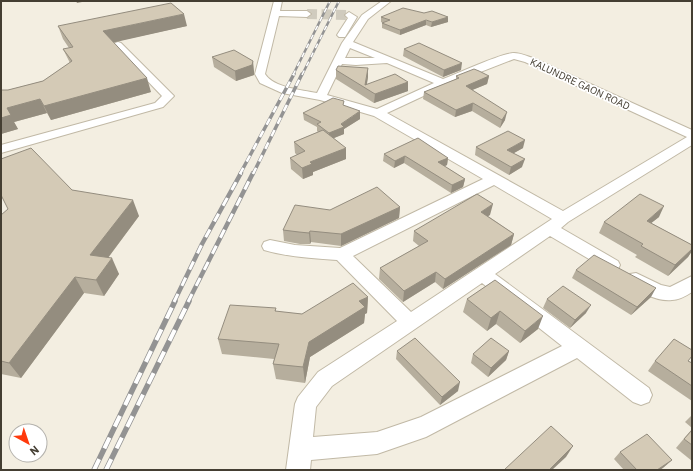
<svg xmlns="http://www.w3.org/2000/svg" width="693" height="471" viewBox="0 0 693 471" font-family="'IBM Plex Sans',sans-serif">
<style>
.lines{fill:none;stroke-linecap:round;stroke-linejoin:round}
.street-tunnel{stroke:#d0cbbe;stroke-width:10;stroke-dasharray:10 4.5;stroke-linecap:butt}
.street-casing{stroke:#c1b9a6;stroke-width:2}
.street{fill:#fff;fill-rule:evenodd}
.rail-far3-casing{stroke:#939393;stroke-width:2.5}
.rail-far2-casing{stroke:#939393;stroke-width:3.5}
.rail-far1-casing{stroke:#939393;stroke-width:4.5}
.rail-casing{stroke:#939393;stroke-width:5.5}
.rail-far3{stroke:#fff;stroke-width:1.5;stroke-dasharray:5;stroke-linecap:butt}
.rail-far2{stroke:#fff;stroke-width:2.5;stroke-dasharray:7;stroke-linecap:butt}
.rail-far1{stroke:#fff;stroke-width:3;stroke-dasharray:9;stroke-linecap:butt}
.rail{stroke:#fff;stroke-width:4;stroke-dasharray:12;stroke-linecap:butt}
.wall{fill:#b6ae9d}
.shaded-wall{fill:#948d7f}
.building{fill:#d4cab6;stroke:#948d7f}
.labels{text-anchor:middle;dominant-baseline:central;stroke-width:3.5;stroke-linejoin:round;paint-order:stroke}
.far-street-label{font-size:10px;fill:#443e32;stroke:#fff}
</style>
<rect width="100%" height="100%" fill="#f3eee1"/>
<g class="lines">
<!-- street-tunnel -->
<polyline class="street-tunnel" points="307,14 349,15"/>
<defs>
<g id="street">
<path d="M274,1H282L280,11H307L311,14L307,17L279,16L265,74C274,88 302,90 317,93L342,43L362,15L382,1H391L368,19L353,42L443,79C457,74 501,53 514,53C520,53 527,56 533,58L692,130V145L568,222L561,228L618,261L620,265L618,269L612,271L606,269L550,236L495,274L649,388L652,395L649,402L641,405L633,402L577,358L426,437L377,454L311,460L310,470H286L295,404L298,397L318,372L397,321L337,260C312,258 288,257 264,250L262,246L264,242L270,240L295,245L340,248L483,179L374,116L320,100L282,93L260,83L255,74ZM350,48L375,58H345ZM514,59L525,62L687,137L563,211L387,113L447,85ZM387,63L434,83L377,109L327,95L342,64L356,65ZM494,185L552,219L411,312L353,256ZM482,283L562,346L421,417L377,432L313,437L316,407L332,386Z"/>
<polygon points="349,12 357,17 345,37 339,37 337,35 348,18 345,15"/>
<polygon points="118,42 121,43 174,96 163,107 1,153 1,145 155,103 162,96 115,47 113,45 115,43"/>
<path d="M636,273L661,285L670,287L692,276V292C686,296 679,300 672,300C658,302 634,291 627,279L630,274Z"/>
</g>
</defs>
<!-- street casing -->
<use href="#street" class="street-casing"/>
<!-- street -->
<use href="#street" class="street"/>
<defs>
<g id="rail-far3">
<polyline points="293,75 330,1"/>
<polyline points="302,75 339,1"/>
</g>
<g id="rail-far2">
<polyline points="240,174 294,74"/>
<polyline points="253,174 302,74"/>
</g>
<g id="rail-far1">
<polyline points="174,302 202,244 241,173"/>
<polyline points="188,302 253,173"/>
</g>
<g id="rail">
<polyline points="94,470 175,301"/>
<polyline points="106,470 189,301"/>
</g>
</defs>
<!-- rail-far3 casing -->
<use href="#rail-far3" class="rail-far3-casing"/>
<!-- rail-far2 casing -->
<use href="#rail-far2" class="rail-far2-casing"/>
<!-- rail-far1 casing -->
<use href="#rail-far1" class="rail-far1-casing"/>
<!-- rail casing -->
<use href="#rail" class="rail-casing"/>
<!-- rail-far3 -->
<use href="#rail-far3" class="rail-far3"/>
<!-- rail-far2 -->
<use href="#rail-far2" class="rail-far2"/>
<!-- rail-far1 -->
<use href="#rail-far1" class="rail-far1"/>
<!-- rail -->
<use href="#rail" class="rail"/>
</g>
<!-- wall -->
<g class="wall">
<polygon points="381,17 448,22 431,27 426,25 400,35 382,28 382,23 383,23 381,22"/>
<polygon points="58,26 187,26 113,42 151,92 51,120 47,113 14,122 18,129 1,134 8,90 43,81 70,63 63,49 69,48 63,39"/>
<polygon points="404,49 461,70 443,77 403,56"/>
<polygon points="212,57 254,71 254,75 236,81 214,67"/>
<polygon points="368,68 368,77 367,84 408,82 408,91 374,103 336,79 336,70"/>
<polygon points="456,76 489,76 487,84 472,90 505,120 500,128 472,111 455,117 423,99 424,92 456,79"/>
<polygon points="303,113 360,119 344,129 344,134 334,138 346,159 313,172 313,175 303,179 291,169 290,158 297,155 295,153 294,142 318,132 317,131 317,127 304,120"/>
<polygon points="476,147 523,148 514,153 522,167 509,175 475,155"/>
<polygon points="384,154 448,158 447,165 444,166 465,179 463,187 451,193 404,163 394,168 383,161"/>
<polygon points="72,190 139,216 108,258 119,274 104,296 84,293 21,378 1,374 1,215"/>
<polygon points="400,207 399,218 341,246 311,242 310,244 300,244 284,241 283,230 330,210"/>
<polygon points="490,215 488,216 514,234 511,245 443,289 435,282 403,302 379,279 380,268 419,246 413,241 414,231"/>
<polygon points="659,217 651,223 692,245 692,251 688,257 668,276 635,257 637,255 599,233 604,222"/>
<polygon points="576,270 651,297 631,315 572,278"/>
<polygon points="495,280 538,329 520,343 496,324 487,331 463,312 467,299"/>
<polygon points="368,297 367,313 365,314 364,323 310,357 305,383 276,379 273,364 274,359 222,354 218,339 276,308 276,312 302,314"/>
<polygon points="547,299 586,313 570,328 543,308"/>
<polygon points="397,351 458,391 440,405 396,359"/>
<polygon points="509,351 506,360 488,377 471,363 473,354"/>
<polygon points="655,361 688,361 692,363 692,401 648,371"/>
<polygon points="692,415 692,428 685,422"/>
<polygon points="692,429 692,461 676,448"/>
<polygon points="620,452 672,460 664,467 660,470 624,470 614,459"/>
</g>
<!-- shaded-wall -->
<g class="shaded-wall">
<polygon points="76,1 87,1 77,3"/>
<polygon points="184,14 187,26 107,44 103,31"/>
<polygon points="448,17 448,22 431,27 432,22"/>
<polygon points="426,20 426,25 400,35 400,30"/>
<polygon points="253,61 254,71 254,75 236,81 235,71"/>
<polygon points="462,63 461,70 443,77 444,70"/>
<polygon points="368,68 368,77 366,88 365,85"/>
<polygon points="489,76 487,84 465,93 466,86"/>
<polygon points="147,78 151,92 51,120 44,106"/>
<polygon points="408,82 408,91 374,103 375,94"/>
<polygon points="40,99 47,113 14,122 18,129 1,134 1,118 7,108"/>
<polygon points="473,103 472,111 455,117 456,110"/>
<polygon points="360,111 360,119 344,129 344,134 329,140 329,133"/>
<polygon points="507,112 505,120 500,128 502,120"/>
<polygon points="525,140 523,148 505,158 507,150"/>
<polygon points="346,148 346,159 313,172 313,175 303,179 302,168 310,162"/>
<polygon points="405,156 404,163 394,168 395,161"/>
<polygon points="448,158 447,165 437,170 438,162"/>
<polygon points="525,159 522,167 509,175 511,167"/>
<polygon points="465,179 463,187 451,193 452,185"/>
<polygon points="133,200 139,216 98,271 90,255"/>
<polygon points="493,204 490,215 478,222 481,212"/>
<polygon points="664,206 659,217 641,231 647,221"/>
<polygon points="400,207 399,218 341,246 341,234"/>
<polygon points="310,231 311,242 310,244 309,233"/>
<polygon points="514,234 511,245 443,289 445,279"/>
<polygon points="692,249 692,251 688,257 668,276 675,265"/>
<polygon points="112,258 119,274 104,296 96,280"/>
<polygon points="436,272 435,282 403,302 404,291"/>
<polygon points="75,277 84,293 21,378 9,363"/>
<polygon points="656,288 651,297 631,315 637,307"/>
<polygon points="368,297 367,313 365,314 364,323 310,357 305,383 303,367 309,342 359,301"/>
<polygon points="591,305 586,313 570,328 575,320"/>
<polygon points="500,311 496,324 487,331 491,318"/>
<polygon points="543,316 538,329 520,343 525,331"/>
<polygon points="509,351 506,360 488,377 491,368"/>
<polygon points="460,382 458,391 440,405 442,397"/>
<polygon points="573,446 566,457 552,470 549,470"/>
<polygon points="672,460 664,467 660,470 657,470"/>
</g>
<!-- building -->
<g class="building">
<polygon points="171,3 184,14 103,31 147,78 44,106 40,99 7,108 11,115 1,118 1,90 8,90 43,81 72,61 63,49 73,47 58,26"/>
<polygon points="403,8 424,13 432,11 448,17 432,22 426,20 400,30 382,23 390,20 381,17"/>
<polygon points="419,43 462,63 444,70 404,49"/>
<polygon points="234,50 253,61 252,65 235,71 212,57"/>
<polygon points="338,66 368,68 365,85 395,74 408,82 375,94 336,70"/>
<polygon points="474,69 479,71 489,76 466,86 507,112 502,120 473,103 456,110 424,92 459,78 456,76"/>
<polygon points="333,98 344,101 343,105 360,111 341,124 344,127 329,133 317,124 321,122 303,113"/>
<polygon points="323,130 346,148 310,162 312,164 302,168 290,158 305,151 294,142"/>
<polygon points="508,131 525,140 507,150 525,159 511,167 476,147"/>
<polygon points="418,138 448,158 438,162 465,179 452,185 405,156 395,161 384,154"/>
<polygon points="31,148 72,190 133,200 90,255 112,258 96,280 75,277 9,363 1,361 1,215 8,209 1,195 1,159"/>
<polygon points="377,187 400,207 341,234 310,231 309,233 299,232 283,230 295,205 330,210"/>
<polygon points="477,194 493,204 481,212 514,234 445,279 436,272 404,291 380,268 428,241 414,231"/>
<polygon points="640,194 664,206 647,221 692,245 692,249 675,265 641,246 643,244 604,222"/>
<polygon points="594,255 656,288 637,307 576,270"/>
<polygon points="495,280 543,316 525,331 500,311 491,318 467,299"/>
<polygon points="353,283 368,297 359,301 365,307 309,342 303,367 273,364 279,344 218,339 230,305 276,308 275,311 302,314"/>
<polygon points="563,286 591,305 575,320 547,299"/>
<polygon points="415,338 460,382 442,397 397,351"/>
<polygon points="491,338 509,351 491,368 473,354"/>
<polygon points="674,339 692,350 692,356 688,361 692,363 692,386 655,361"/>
<polygon points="551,426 573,446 549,470 504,470"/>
<polygon points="692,430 692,445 684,439"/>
<polygon points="647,434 672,460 657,470 637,470 620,452"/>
</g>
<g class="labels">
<!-- far-street labels -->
<g class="far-street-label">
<text transform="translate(580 84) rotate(25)">KALUNDRE GAON ROAD</text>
</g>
</g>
<!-- border -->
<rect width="693" height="471" fill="none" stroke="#443e32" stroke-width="4"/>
<!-- north arrow -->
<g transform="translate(28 443) rotate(140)"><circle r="19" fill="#ffffff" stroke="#b4b2ad"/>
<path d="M0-3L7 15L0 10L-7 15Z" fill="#ff390c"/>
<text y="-6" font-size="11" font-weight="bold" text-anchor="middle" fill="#443e32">N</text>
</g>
</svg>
